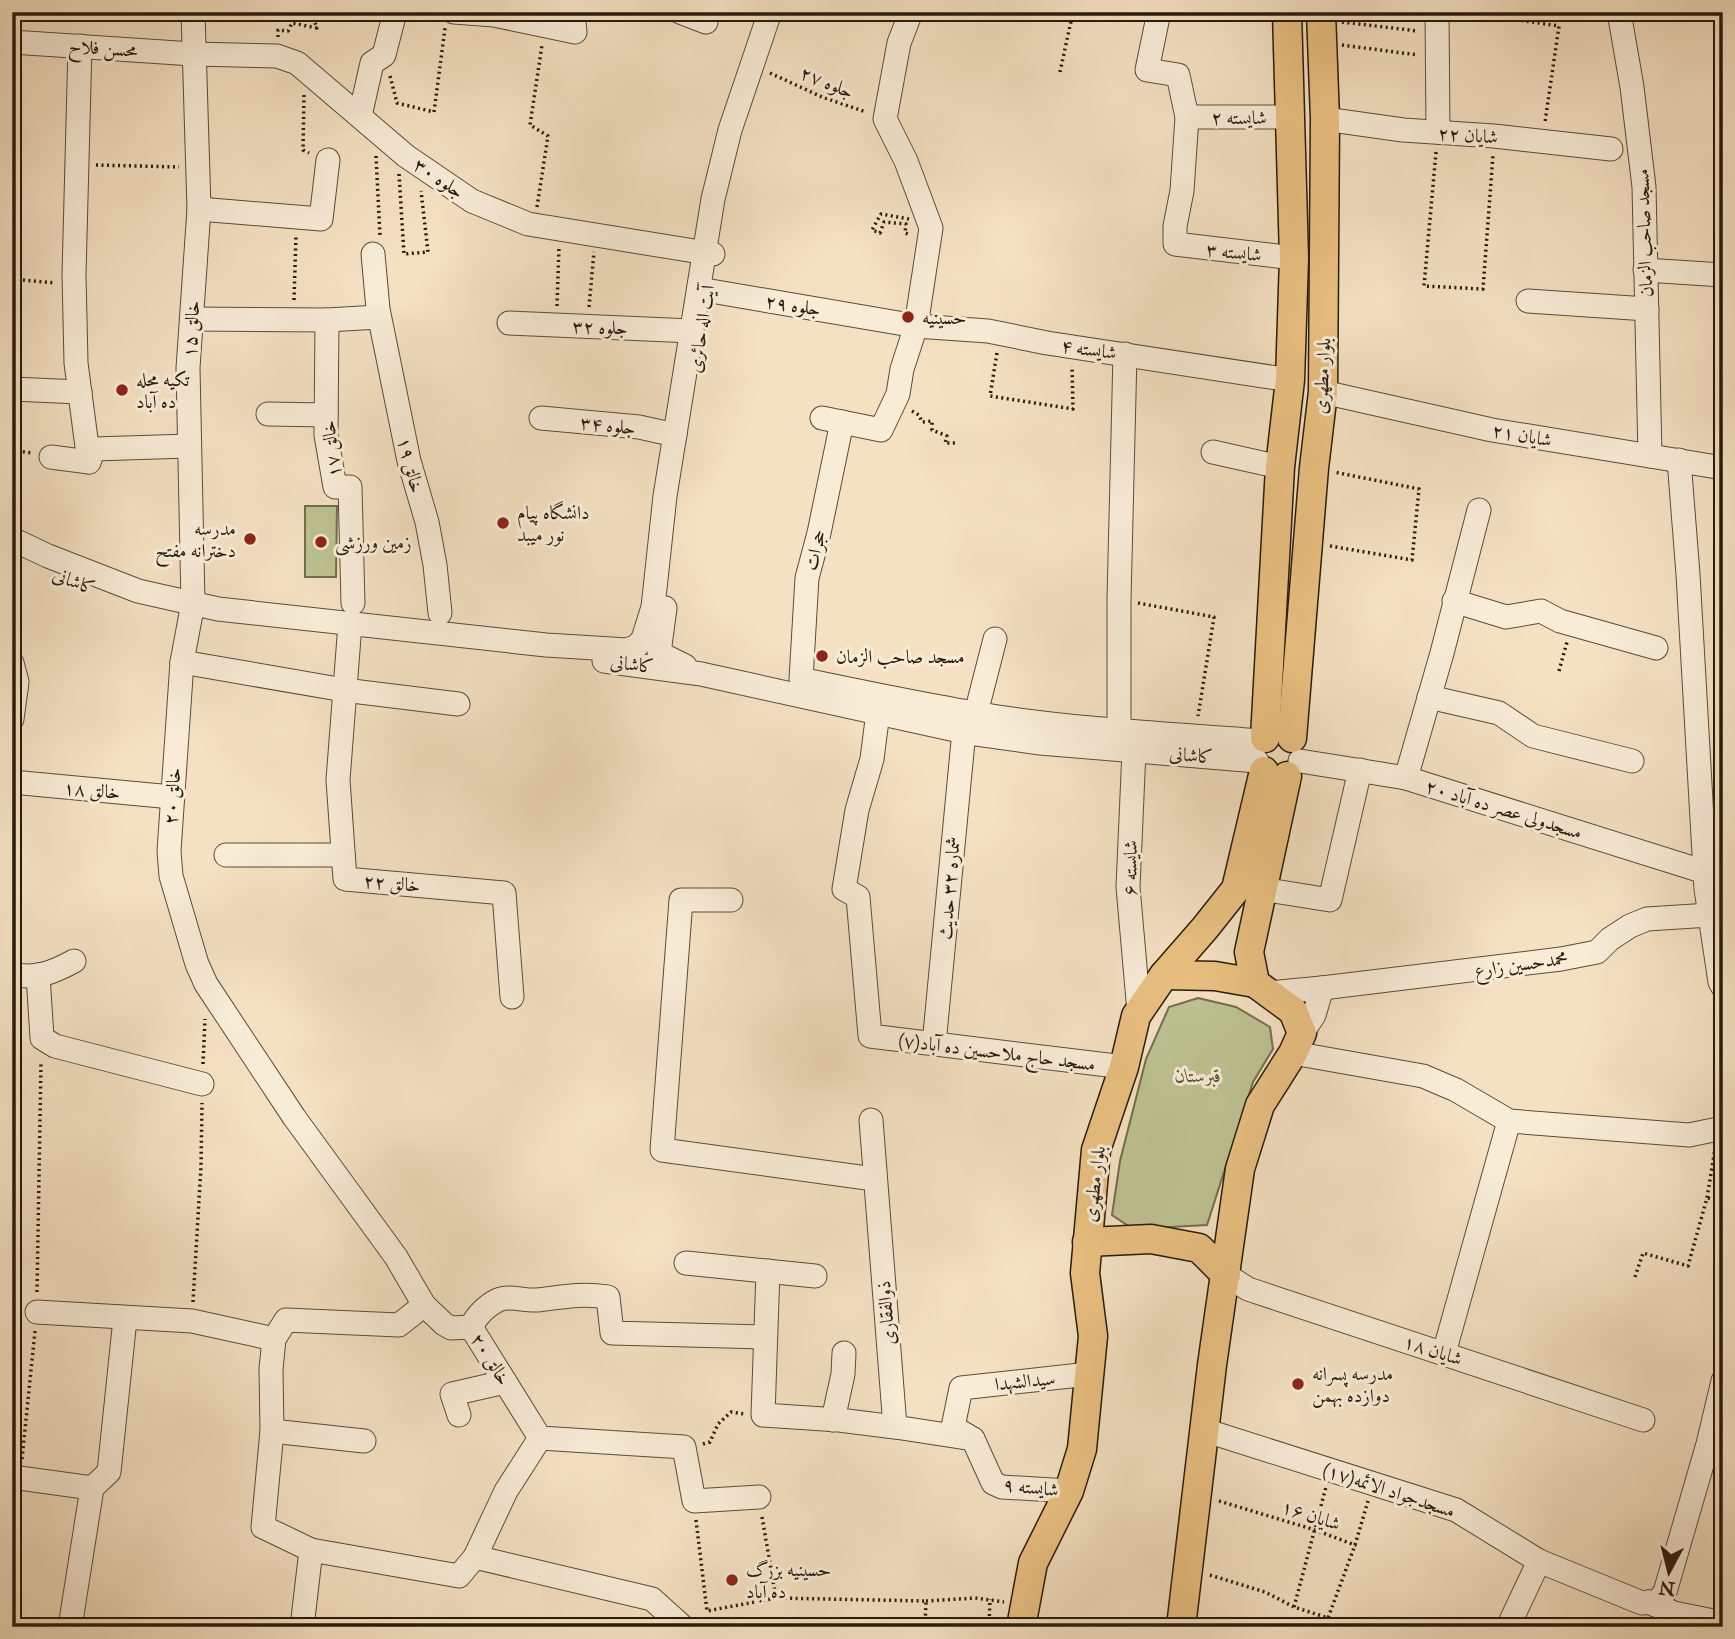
<svg xmlns="http://www.w3.org/2000/svg" width="1735" height="1639" viewBox="0 0 1735 1639" font-family="'IM FELL Great Primer',Amiri,serif">
<style>
.green{fill:#bdc292;stroke:#726e4e;stroke-width:2}
.lines{fill:none;stroke-linecap:round;stroke-linejoin:round}
.minor-casing{stroke:#5a4c39;stroke-width:25}
.major-casing{stroke:#271a0b;stroke-width:31}
.path{stroke:#271a0b;stroke-width:3.5;stroke-dasharray:2 3.5;stroke-linecap:butt}
.minor{stroke:#f8ecd7;stroke-width:23}
.major{stroke:#eac081;stroke-width:28}
.poi-dot{fill:#8f2418;stroke:#f8ecd7;stroke-width:2.5}
.labels{text-anchor:middle;dominant-baseline:central;stroke-width:6;stroke-linejoin:round;paint-order:stroke}
.street-label{font-size:19px;fill:#271a0b;stroke:#f8ecd7}
.poi-label{font-size:19px;fill:#271a0b;stroke:#f8ecd7;text-anchor:start}
.park-label{font-size:19px;font-style:italic;fill:#544c34;stroke:#f8ecd7}
</style>
<rect width="100%" height="100%" fill="#f4e1c2"/>
<filter id="stains"><feTurbulence type="fractalNoise" baseFrequency=".00286" numOctaves="4"/><feColorMatrix values="0 0 0 0 .2 0 0 0 0 .09 0 0 0 0 .02 0 0 0 .5 -.17"/></filter>
<radialGradient id="worn" r=".72"><stop offset=".6" stop-color="#630" stop-opacity="0"/><stop offset="1" stop-color="#630" stop-opacity=".3"/></radialGradient>
<!-- green -->
<g class="green">
<polygon points="305,506 337,506 336,577 305,577"/>
<polygon points="1198,998 1236,1007 1270,1027 1273,1049 1253,1082 1207,1225 1133,1229 1112,1215 1120,1161 1146,1059 1169,1007"/>
</g>
<g class="lines">
<defs>
<g id="minor">
<polyline points="193,12 199,209 188,368 193,603 182,662 169,851 171,876 197,964 206,984 294,1117 396,1257 424,1305 444,1324 451,1328 471,1327 540,1438 684,1447 694,1501 759,1497"/>
<polyline points="454,12 494,15 575,32 573,12"/>
<polyline points="680,12 706,22"/>
<polyline points="1159,12 1147,70 1178,75 1187,117 1182,191 1175,226 1175,244 1294,258"/>
<polyline points="1437,12 1438,132"/>
<polyline points="1619,12 1632,87 1644,187 1650,456"/>
<polyline points="12,42 193,54 277,56 297,63 406,156 472,201 528,224 713,254"/>
<polyline points="80,46 74,275 76,363 89,462"/>
<polyline points="360,116 372,63 384,55 395,12"/>
<polyline points="1187,117 1291,117"/>
<polyline points="1325,119 1403,130 1494,136 1611,149"/>
<polyline points="199,209 321,219 328,160"/>
<polyline points="373,254 378,309 409,461 427,522 435,565 440,613"/>
<polyline points="1645,270 1723,275"/>
<polyline points="699,289 916,326 988,331 1047,343 1290,380"/>
<polyline points="1528,301 1647,309"/>
<polyline points="192,319 327,320 379,317"/>
<polyline points="327,320 326,435 335,487 350,487 353,603"/>
<polyline points="509,323 692,331"/>
<polyline points="1125,354 1119,600 1119,730 1134,751 1128,887 1139,1012"/>
<polyline points="12,389 80,392"/>
<polyline points="1323,392 1492,430 1723,468"/>
<polyline points="268,414 326,415"/>
<polyline points="541,418 639,427 675,435"/>
<polyline points="822,418 881,430 898,394 902,369 916,326 931,228 906,161 885,119 899,43 911,12"/>
<polyline points="1213,452 1280,467"/>
<polyline points="51,457 89,462 94,449 189,446"/>
<polyline points="1679,460 1688,574 1706,889 1720,982 1723,987"/>
<polyline points="12,539 48,556 138,591 218,609 546,645 627,650 637,646 643,639 653,607 665,496 713,199 730,130 770,12"/>
<polyline points="1454,601 1506,617 1541,611 1560,621 1656,648"/>
<polyline points="665,608 659,653 685,666"/>
<polyline points="350,624 338,780 345,879 504,893 512,997"/>
<polyline points="604,661 701,674 969,733 1040,743 1257,761"/>
<polyline points="182,662 344,690 458,704"/>
<polyline points="12,663 17,682 12,719"/>
<polyline points="801,679 807,578 819,533 842,422"/>
<path d="M805,680C867,693 929,706 992,716C1082,730 1172,734 1262,741"/>
<polyline points="1429,697 1499,713 1533,736 1632,761"/>
<polyline points="878,712 872,759 857,810 844,889 858,897 870,1036 1124,1067"/>
<polyline points="976,713 995,639"/>
<polyline points="1300,761 1406,778 1705,872 1723,872"/>
<polyline points="1406,778 1442,653 1479,510"/>
<polyline points="12,782 172,797"/>
<polyline points="226,855 343,855"/>
<polyline points="1262,889 1330,900 1360,770"/>
<polyline points="731,900 681,900 662,1150 874,1179"/>
<path d="M12,974C35,980 54,972 74,961"/>
<polyline points="38,975 42,1038 55,1046 202,1084"/>
<polyline points="1322,988 1561,959 1597,952 1610,939 1630,926 1647,919 1710,915"/>
<polyline points="1269,993 1322,988 1314,1015 1302,1033"/>
<polyline points="934,1044 964,731"/>
<polyline points="1293,1053 1423,1076 1456,1090 1509,1121 1689,1135 1723,1128"/>
<polyline points="871,1120 895,1427 973,1439"/>
<polyline points="686,1263 815,1276"/>
<polyline points="768,1271 763,1415 839,1420 895,1427"/>
<polyline points="1226,1275 1248,1289 1643,1420"/>
<polyline points="37,1312 192,1321 274,1339"/>
<path d="M471,1327C477,1315 486,1306 498,1300C509,1295 525,1301 537,1300C563,1297 581,1293 608,1297L612,1333L765,1337"/>
<polyline points="1444,1353 1509,1121"/>
<polyline points="459,1415 452,1394 505,1382"/>
<polyline points="833,1420 843,1374 844,1353"/>
<polyline points="1204,1430 1456,1510 1539,1561 1642,1603 1658,1601 1665,1592 1708,1444 1723,1381"/>
<polyline points="272,1431 364,1441"/>
<polyline points="12,1477 92,1488"/>
<polyline points="1069,1491 1002,1487 993,1483 973,1439 953,1427 961,1388 1089,1374"/>
<polyline points="311,1550 263,1527 272,1431 271,1369 274,1339 286,1320 399,1325 424,1305"/>
<polyline points="475,1557 652,1599 683,1627"/>
<polyline points="1648,1602 1674,1613 1723,1623"/>
<polyline points="70,1627 92,1488 109,1472 125,1319"/>
<polyline points="302,1627 311,1550 459,1576 475,1557 506,1491 540,1438"/>
<polyline points="1508,1627 1539,1561"/>
</g>
<g id="major">
<polyline points="1265,738 1280,467 1290,380 1294,258 1287,12"/>
<polyline points="1292,738 1314,468 1323,392 1325,119 1321,12"/>
<polyline points="1164,975 1215,976 1255,983"/>
<polyline points="1087,1242 1151,1239 1199,1248 1226,1275"/>
<polyline points="1021,1627 1033,1563 1069,1491 1082,1449 1093,1336 1085,1273 1096,1150 1124,1067 1136,1016 1164,975 1205,928 1236,889 1264,771"/>
<polyline points="1181,1627 1212,1365 1240,1169 1260,1105 1293,1053 1302,1033 1293,1011 1255,983 1249,952 1287,776"/>
</g>
</defs>
<!-- minor casing -->
<use href="#minor" class="minor-casing"/>
<!-- major casing -->
<use href="#major" class="major-casing"/>
<!-- path -->
<g class="path">
<polyline points="1513,12 1512,19 1559,26 1545,122"/>
<polyline points="1342,22 1418,31"/>
<polyline points="278,37 278,30 288,31 292,23 317,28 311,12"/>
<polyline points="1342,45 1418,55"/>
<polyline points="1060,72 1073,12"/>
<polyline points="770,73 822,97 866,112"/>
<polyline points="390,76 397,103 434,112 445,28"/>
<polyline points="304,95 303,150 309,153"/>
<polyline points="1436,152 1424,286 1483,289 1493,155"/>
<polyline points="376,156 380,236"/>
<polyline points="96,165 179,167"/>
<polyline points="399,174 404,254 428,252 421,191"/>
<polyline points="537,207 548,136 530,125 542,45"/>
<polyline points="909,219 881,214 872,230 880,233 884,222 906,224 905,233 911,235"/>
<polyline points="12,279 55,283"/>
<polyline points="294,300 296,235"/>
<polyline points="557,306 559,247"/>
<polyline points="589,307 594,252"/>
<polyline points="997,353 990,396 1073,409 1072,366"/>
<polyline points="912,411 919,415 922,422 932,421 932,430 947,436 945,443 957,443"/>
<polyline points="12,450 32,453"/>
<polyline points="1330,546 1412,560 1419,489 1334,472"/>
<polyline points="1138,603 1214,617 1198,716"/>
<polyline points="1559,671 1567,642"/>
<polyline points="203,1064 205,1019"/>
<polyline points="1708,1198 1723,1202"/>
<polyline points="1635,1277 1643,1253 1688,1266 1707,1198 1715,1149"/>
<polyline points="37,1292 41,1062"/>
<polyline points="193,1302 201,1166 202,1103"/>
<polyline points="703,1444 710,1442 718,1424 731,1412 745,1414"/>
<polyline points="22,1459 35,1331"/>
<polyline points="1219,1501 1315,1530 1355,1545 1368,1501"/>
<polyline points="762,1517 776,1598"/>
<polyline points="696,1520 707,1611 776,1598 926,1601 925,1627"/>
<polyline points="1210,1575 1265,1592 1294,1607 1328,1618 1355,1545"/>
<polyline points="926,1601 975,1598 1004,1602"/>
<polyline points="1294,1607 1326,1487"/>
<polyline points="989,1627 990,1599"/>
</g>
<!-- minor -->
<use href="#minor" class="minor"/>
<!-- major -->
<use href="#major" class="major"/>
</g>
<!-- markers -->
<g class="poi-dot">
<circle cx="908" cy="317" r="7"/>
<circle cx="122" cy="390" r="7"/>
<circle cx="503" cy="523" r="7"/>
<circle cx="250" cy="539" r="7"/>
<circle cx="321" cy="542" r="7"/>
<circle cx="822" cy="656" r="7"/>
<circle cx="1298" cy="1384" r="7"/>
<circle cx="732" cy="1580" r="7"/>
</g>
<g class="labels">
<!-- street labels -->
<g class="street-label">
<text transform="translate(103 48) rotate(4)">محسن فلاح</text>
<text transform="translate(827 82) rotate(22)">جلوه ۲۷</text>
<text x="1239" y="117">شایسته ۲</text>
<text transform="translate(1468 135) rotate(4)">شایان ۲۲</text>
<text transform="translate(439 178) rotate(34)">جلوه ۳۰</text>
<text transform="translate(1644 233) rotate(-92)">مسجد صاحب الزمان</text>
<text transform="translate(1234 252) rotate(6)">شایسته ۳</text>
<text transform="translate(793 305) rotate(9)">جلوه ۲۹</text>
<text transform="translate(600 327) rotate(2)">جلوه ۳۲</text>
<text transform="translate(191 329) rotate(-86)">خالق ۱۵</text>
<text transform="translate(701 329) rotate(-81)">آیت اله حائری</text>
<text transform="translate(1089 349) rotate(8)">شایسته ۴</text>
<text transform="translate(1322 376) rotate(-87)">بلوار مطهری</text>
<text transform="translate(608 425) rotate(6)">جلوه ۳۴</text>
<text transform="translate(1522 435) rotate(10)">شایان ۲۱</text>
<text transform="translate(331 449) rotate(-97)">خالق ۱۷</text>
<text transform="translate(411 465) rotate(76)">خالق ۱۹</text>
<text transform="translate(815 550) rotate(-76)">حجرات</text>
<text transform="translate(74 581) rotate(21)">کاشانی</text>
<text transform="translate(632 664) rotate(7)">کاشانی</text>
<text transform="translate(1191 755) rotate(5)">کاشانی</text>
<text transform="translate(92 790) rotate(5)">خالق ۱۸</text>
<text transform="translate(172 796) rotate(-86)">خالق ۲۰</text>
<text transform="translate(1504 809) rotate(17)">مسجدولی عصر ده آباد ۲۰</text>
<text transform="translate(1130 868) rotate(-89)">شایسته ۶</text>
<text transform="translate(392 883) rotate(5)">خالق ۲۲</text>
<text transform="translate(949 888) rotate(-85)">شماره ۳۲ حدیث</text>
<text transform="translate(1521 964) rotate(-8)">محمدحسین زارع</text>
<text transform="translate(997 1052) rotate(7)">مسجد حاج ملاحسین ده آباد(۷)</text>
<text transform="translate(1094 1184) rotate(-83)">بلوار مطهری</text>
<text transform="translate(886 1313) rotate(-95)">ذوالفقاری</text>
<text transform="translate(1433 1350) rotate(18)">شایان ۱۸</text>
<text transform="translate(491 1359) rotate(58)">خالق ۲۰</text>
<text transform="translate(1025 1381) rotate(-6)">سیدالشهدا</text>
<text transform="translate(1031 1487) rotate(6)">شایسته ۹</text>
<text transform="translate(1389 1490) rotate(18)">مسجدجواد الائمه(۱۷)</text>
<text transform="translate(1311 1515) rotate(18)">شایان ۱۶</text>
</g>
<!-- poi labels -->
<g class="poi-label">
<text x="922" y="317">حسینیه</text>
<text x="136" y="379">تکیه محله<tspan x="136" dy="22">ده آباد</tspan></text>
<text x="517" y="512">دانشگاه پیام<tspan x="517" dy="22">نور میبد</tspan></text>
<text x="236" y="528" text-anchor="end">مدرسه<tspan x="236" dy="22">دخترانه مفتح</tspan></text>
<text x="335" y="542">زمین ورزشی</text>
<text x="836" y="656">مسجد صاحب الزمان</text>
<text x="1312" y="1373">مدرسه پسرانه<tspan x="1312" dy="22">دوازده بهمن</tspan></text>
<text x="746" y="1569">حسینیه بزرگ<tspan x="746" dy="22">ده آباد</tspan></text>
</g>
<!-- park labels -->
<g class="park-label">
<text x="1198" y="1075">قبرستان</text>
</g>
</g>
<!-- margin -->
<rect width="1735" height="1639" fill="none" stroke="#f4e1c2" stroke-width="42"/>
<rect x="14" y="14" width="1707" height="1611" fill="none" stroke="#271a0b" stroke-width="3.5"/>
<rect x="21" y="21" width="1693" height="1597" fill="none" stroke="#271a0b" stroke-width="2"/>
<!-- north arrow -->
<g transform="translate(1669 1572) rotate(187)" stroke="#f8ecd7" stroke-width="5" paint-order="stroke">
<path d="M0-5L12 26L0 18L-12 26Z" fill="#271a0b"/>
<text y="-10" font-size="19" font-weight="bold" text-anchor="middle" fill="#271a0b">N</text>
</g>
<rect width="100%" height="100%" filter="url(#stains)"/>
<rect width="100%" height="100%" fill="url(#worn)"/>
</svg>
